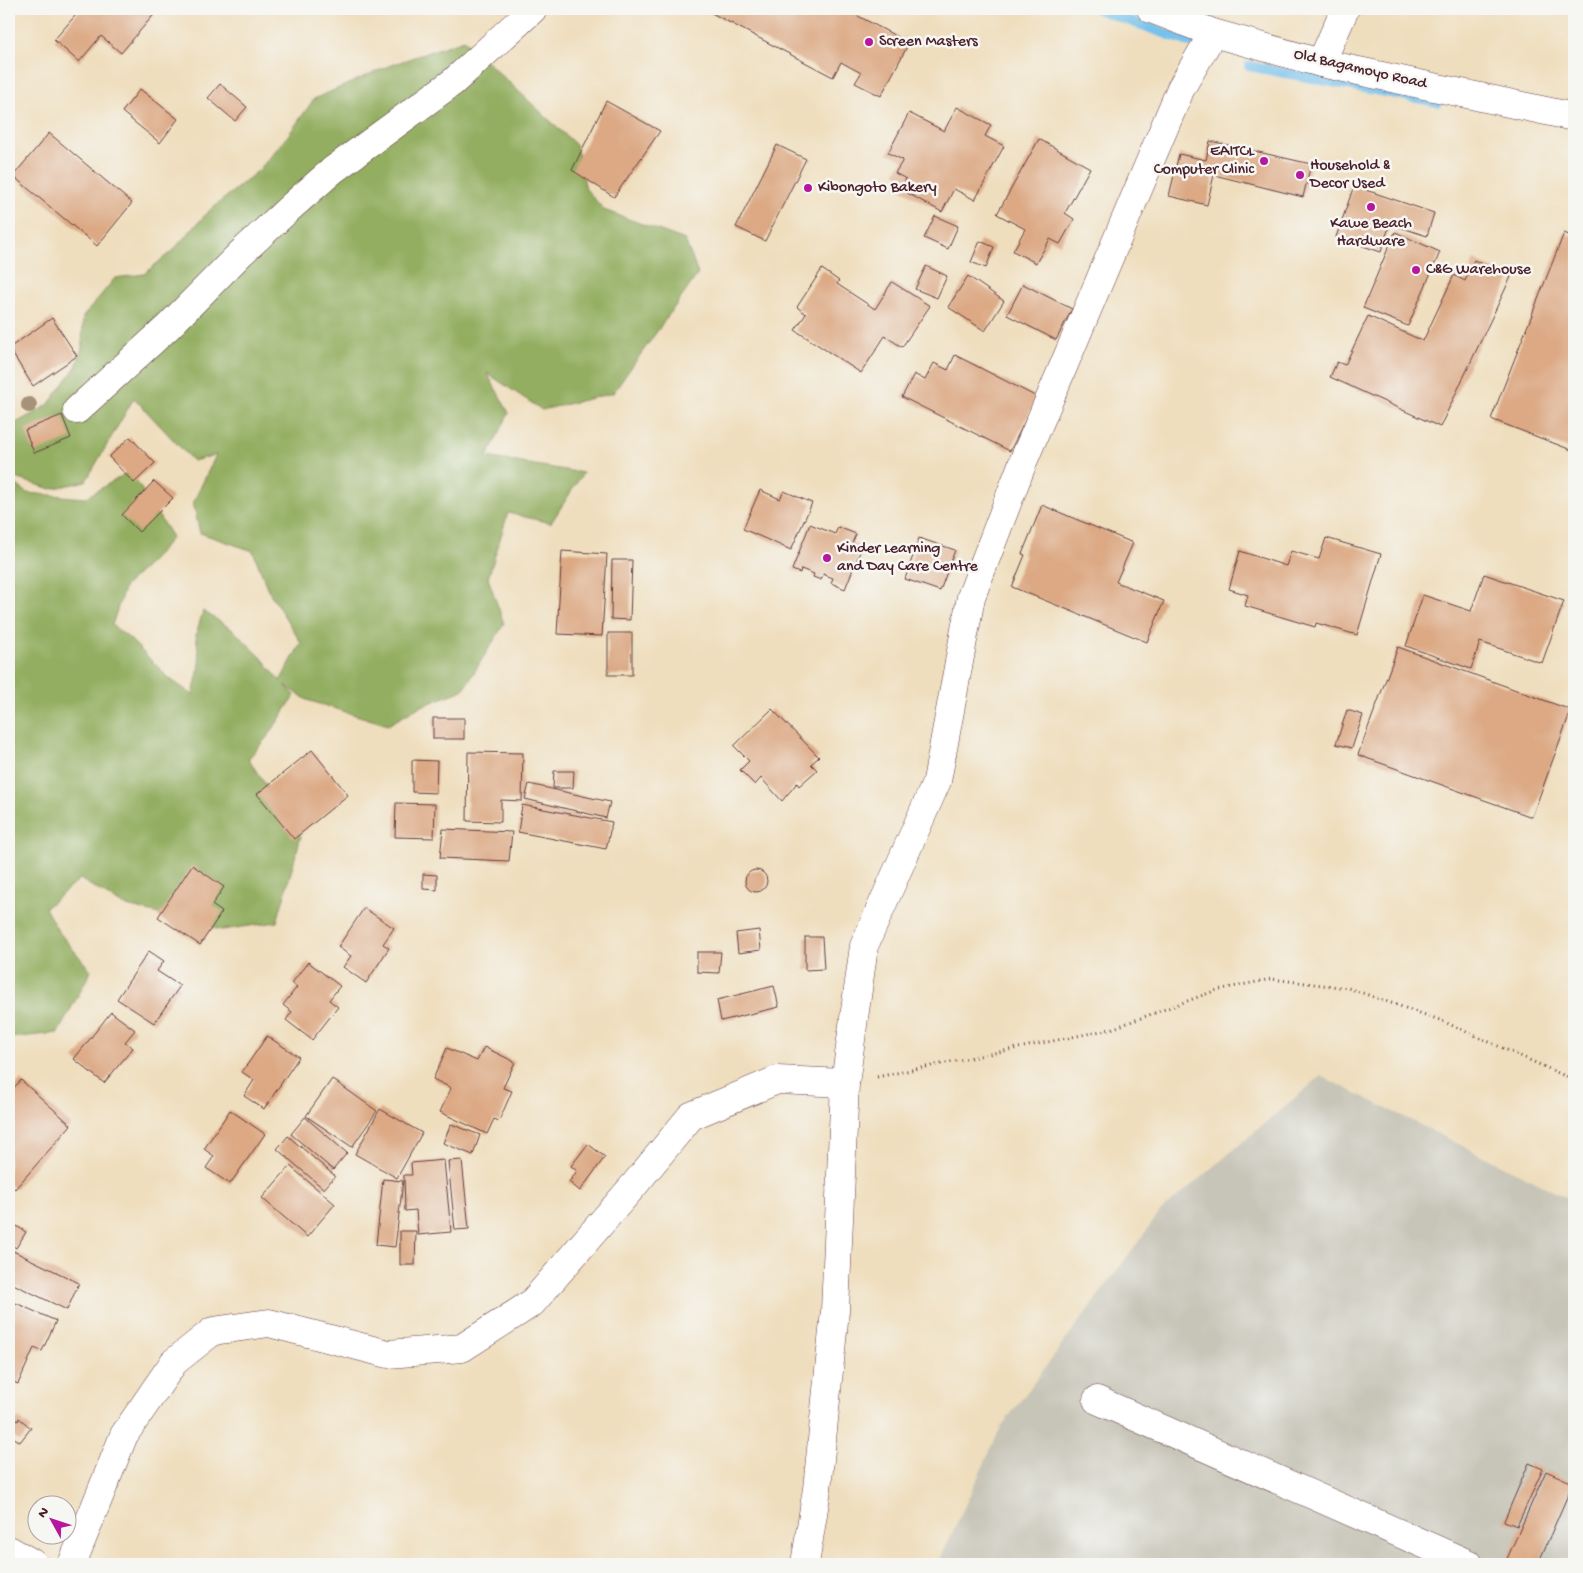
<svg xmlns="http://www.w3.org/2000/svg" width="1583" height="1573" viewBox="0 0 1583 1573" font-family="'Gochi Hand',sans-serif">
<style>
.industrial{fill:#c7c5b8}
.forest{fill:#93ae60;stroke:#6e6646}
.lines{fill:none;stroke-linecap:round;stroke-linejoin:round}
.stream{stroke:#73c0ed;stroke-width:10}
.building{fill:#dca984}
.minor-casing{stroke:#633c41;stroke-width:29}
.major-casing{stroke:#633c41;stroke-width:29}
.path{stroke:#633c41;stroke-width:3;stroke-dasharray:1 4;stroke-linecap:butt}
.minor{stroke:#fff;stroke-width:28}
.major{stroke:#fff;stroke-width:28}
.tree{fill:#a79178}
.poi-dot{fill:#b5179e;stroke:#f6f6f2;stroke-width:2}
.labels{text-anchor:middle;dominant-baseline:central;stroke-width:5;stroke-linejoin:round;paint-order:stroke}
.poi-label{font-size:16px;fill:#4a1f2b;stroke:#f6f6f2;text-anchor:start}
.street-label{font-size:16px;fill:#4a1f2b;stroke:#f6f6f2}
</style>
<rect width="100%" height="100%" fill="#f6f6f2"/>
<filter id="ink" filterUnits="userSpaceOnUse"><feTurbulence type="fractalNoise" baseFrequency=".02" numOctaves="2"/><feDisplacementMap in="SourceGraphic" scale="10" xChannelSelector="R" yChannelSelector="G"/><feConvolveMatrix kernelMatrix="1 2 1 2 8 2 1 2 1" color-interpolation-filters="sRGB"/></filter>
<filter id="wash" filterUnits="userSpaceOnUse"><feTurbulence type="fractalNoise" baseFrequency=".0096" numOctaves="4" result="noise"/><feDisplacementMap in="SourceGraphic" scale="20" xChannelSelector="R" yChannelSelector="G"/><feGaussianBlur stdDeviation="1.12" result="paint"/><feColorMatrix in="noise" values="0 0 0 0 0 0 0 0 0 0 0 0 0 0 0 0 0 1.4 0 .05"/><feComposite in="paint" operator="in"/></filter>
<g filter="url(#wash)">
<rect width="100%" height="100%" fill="#efdebd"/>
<!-- industrial -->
<polygon class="industrial" points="1321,1076 1574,1201 1574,1564 938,1564 1001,1427 1161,1211"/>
<!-- forest -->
<polygon class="forest" points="464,40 576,145 586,189 604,210 685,240 698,274 613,393 542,410 487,373 509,413 487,457 583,473 551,523 508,513 488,578 504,624 463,690 419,707 388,725 307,700 285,685 295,695 269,735 248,759 301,836 277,922 222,930 123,905 80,879 45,908 58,931 91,971 58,1033 9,1038 9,479 27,493 85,498 130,471 172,537 154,559 125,586 112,625 130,639 170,679 193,695 200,663 196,635 203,611 233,630 261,657 280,681 301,643 268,590 253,551 200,533 193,503 216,455 193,461 134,398 86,481 51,489 9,476 9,427 48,405 76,367 82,348 83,317 115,278 144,274 172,251 209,211 259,170 287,137 314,99 391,65"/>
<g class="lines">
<!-- stream -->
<g class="stream">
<polyline points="1097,9 1203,47"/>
<polyline points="1249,66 1438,102"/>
</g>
</g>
<g id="blocks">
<!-- building -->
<g class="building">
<polygon points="81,9 154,9 157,11 121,53 101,36 79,62 54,40"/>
<polygon points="704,9 845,9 909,43 881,96 855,83 861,73 841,62 833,77"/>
<polygon points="220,84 247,107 235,121 208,98"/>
<polygon points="140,89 178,119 160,143 122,112"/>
<polygon points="606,101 660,131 614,197 572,170"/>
<polygon points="957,107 991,125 985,136 1004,146 975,200 954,189 942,212 900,189 906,179 895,173 903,160 888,153 909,113 944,131"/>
<polygon points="49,133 132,203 97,246 13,176"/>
<polygon points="1039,139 1090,168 1065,213 1074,219 1060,244 1050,239 1036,263 1013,251 1025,229 997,214"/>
<polygon points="1210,141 1311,164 1303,197 1214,175 1207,205 1169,196 1179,154 1206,160"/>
<polygon points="777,145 806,159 765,241 736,227"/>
<polygon points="1354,186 1434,213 1427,236 1390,224 1381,252 1336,237"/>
<polygon points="935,216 958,226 948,249 924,238"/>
<polygon points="1395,232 1440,252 1408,326 1363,308"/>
<polygon points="1564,233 1574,237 1574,451 1491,419"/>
<polygon points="980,241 994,247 986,268 971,262"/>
<polygon points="1474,260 1511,277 1440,427 1330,377 1337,362 1345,365 1368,316 1423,341 1454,275 1465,281"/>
<polygon points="926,266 947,276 937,298 915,289"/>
<polygon points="822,269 839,281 837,284 875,309 892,282 930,306 902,347 885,336 861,373 795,330 806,314 797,307"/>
<polygon points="968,276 1004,301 985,331 948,307"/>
<polygon points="1023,284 1072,309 1056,340 1007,315"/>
<polygon points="52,318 77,356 33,386 9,348"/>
<polygon points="955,355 1037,397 1010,451 902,397 914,374 925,380 934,363 948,370"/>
<polygon points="62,415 71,438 34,453 25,430"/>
<polygon points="130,437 155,463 134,483 109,457"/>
<polygon points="154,481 173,498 139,532 122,515"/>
<polygon points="760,490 780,499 784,491 812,503 791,550 743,529"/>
<polygon points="1042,505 1133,543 1116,582 1164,601 1147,642 1012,587 1025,555 1022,554"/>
<polygon points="810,524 835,534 838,527 856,534 852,543 862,547 845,589 831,583 833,578 823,574 821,580 813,577 814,574 801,569 800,573 792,570"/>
<polygon points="919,538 955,550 940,591 905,579"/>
<polygon points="1326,538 1381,554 1357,635 1316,623 1315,627 1245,606 1248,595 1229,589 1240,551 1286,566 1291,551 1319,559"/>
<polygon points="562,551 607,554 602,636 557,634"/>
<polygon points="612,560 632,560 630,620 611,619"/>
<polygon points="1484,574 1564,601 1542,663 1480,642 1471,669 1406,646 1423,595 1471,611"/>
<rect x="608" y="633" width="24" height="42"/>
<polygon points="1398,647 1571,710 1532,817 1358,755"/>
<polygon points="772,709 819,757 811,764 817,770 799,786 797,783 782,801 761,778 755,785 740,770 749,761 734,746"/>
<polygon points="1347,710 1363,715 1352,748 1336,744"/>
<rect x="433" y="718" width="31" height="21"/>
<polygon points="312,750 348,795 294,839 257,794"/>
<polygon points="468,752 523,753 522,801 501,800 501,822 467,821"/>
<polygon points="412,760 437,761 436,793 412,792"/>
<polygon points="554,771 574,771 573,788 553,788"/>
<polygon points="529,784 610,802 606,818 525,799"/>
<polygon points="396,803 435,804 434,838 395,837"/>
<polygon points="522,805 612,822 606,849 518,832"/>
<polygon points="443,829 512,832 509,861 440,858"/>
<polygon points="192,865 224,887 212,905 222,912 200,945 158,917"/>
<circle cx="756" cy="881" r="11"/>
<polygon points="423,874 437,875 437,890 423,889"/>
<polygon points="364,908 394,928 383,944 389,948 366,983 343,967 351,956 338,947"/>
<polygon points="759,930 761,950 738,953 736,933"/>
<polygon points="805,937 822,937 824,969 805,970"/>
<polygon points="149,951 164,961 157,971 180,986 154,1023 117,999"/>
<polygon points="697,952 721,952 719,973 697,972"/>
<polygon points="308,962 340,986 329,1000 338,1007 312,1040 286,1020 292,1012 283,1005 297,987 292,983"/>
<polygon points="774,986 779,1007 721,1021 717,1000"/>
<polygon points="111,1012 135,1030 125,1042 133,1048 104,1083 74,1059"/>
<polygon points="267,1036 299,1057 264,1109 244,1096 254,1080 242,1072"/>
<polygon points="484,1047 515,1062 503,1088 512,1091 499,1121 494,1119 487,1134 440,1112 451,1088 433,1079 447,1048 477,1061"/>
<polygon points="332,1079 377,1111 352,1147 306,1116"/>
<polygon points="21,1080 71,1125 15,1189 9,1184 9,1093"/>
<polygon points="380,1109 422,1133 397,1178 355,1154"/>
<polygon points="230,1110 265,1134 230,1184 206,1168 214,1156 204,1149"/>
<polygon points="305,1117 347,1153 333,1170 291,1134"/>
<polygon points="451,1124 480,1135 473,1155 443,1143"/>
<polygon points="288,1136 335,1176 324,1189 277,1149"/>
<polygon points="588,1144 605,1157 580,1191 569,1182 577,1171 571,1166"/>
<polygon points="444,1160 451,1232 418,1235 416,1210 405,1211 404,1175 412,1175 411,1163"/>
<polygon points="462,1160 469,1229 455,1230 448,1161"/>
<polygon points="290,1166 335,1204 307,1237 262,1198"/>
<polygon points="383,1179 403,1181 395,1247 376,1245"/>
<polygon points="9,1221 26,1232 16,1248 9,1243"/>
<polygon points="400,1231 416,1231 415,1265 400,1265"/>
<polygon points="9,1249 79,1283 67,1310 9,1282"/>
<polygon points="9,1300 56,1321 42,1351 34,1348 18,1384 9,1380"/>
<polygon points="14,1417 18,1421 19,1418 31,1428 20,1442 9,1434 9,1424"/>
<polygon points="1529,1463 1543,1469 1517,1526 1504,1521"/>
<polygon points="1546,1471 1573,1483 1538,1564 1513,1564 1506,1561"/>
</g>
</g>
</g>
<g filter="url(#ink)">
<use href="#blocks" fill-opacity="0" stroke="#633c41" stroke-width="1"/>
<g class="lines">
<defs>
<g id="minor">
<polyline points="1321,63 1345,9"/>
<polyline points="77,410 168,327 240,254 293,205 333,170 453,82 533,9"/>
<polyline points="1097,1400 1469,1564"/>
<polyline points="9,1550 34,1564"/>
<polyline points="72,1564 124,1435 174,1362 213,1331 269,1323 388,1354 462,1348 532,1303 635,1184 691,1116 777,1080 845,1083"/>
<polyline points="805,1564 817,1489 835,1311 845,1083 864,946 937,781 971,597 1025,457 1181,88 1213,33"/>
</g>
<polyline id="major" points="1151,9 1213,33 1321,63 1574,117"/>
</defs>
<!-- minor casing -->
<use href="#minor" class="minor-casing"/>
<!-- major casing -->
<use href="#major" class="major-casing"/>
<!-- path -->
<polyline class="path" points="877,1077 1111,1029 1217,990 1271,979 1348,988 1440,1020 1574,1080"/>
<!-- minor -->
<use href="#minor" class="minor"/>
<!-- major -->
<use href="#major" class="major"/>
</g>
<!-- trees -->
<circle class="tree" cx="29" cy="405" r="8"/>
</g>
<!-- markers -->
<g class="poi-dot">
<circle cx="869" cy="42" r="5"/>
<circle cx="1264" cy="161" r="5"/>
<circle cx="1300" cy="175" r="5"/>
<circle cx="808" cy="188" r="5"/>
<circle cx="1371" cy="207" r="5"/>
<circle cx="1416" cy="270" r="5"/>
<circle cx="827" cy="558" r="5"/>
</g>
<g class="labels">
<!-- poi labels -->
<g class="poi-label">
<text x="879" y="42">Screen Masters</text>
<text x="1254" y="152" text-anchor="end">EAITCL<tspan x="1254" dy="18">Computer Clinic</tspan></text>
<text x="1310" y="166">Household &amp;<tspan x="1310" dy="18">Decor Used</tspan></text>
<text x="818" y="188">Kibongoto Bakery</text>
<text x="1371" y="224" text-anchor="middle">Kawe Beach<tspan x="1371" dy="18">Hardware</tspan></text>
<text x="1426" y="270">C&amp;G Warehouse</text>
<text x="837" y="549">Kinder Learning<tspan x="837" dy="18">and Day Care Centre</tspan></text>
</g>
<!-- street labels -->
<g class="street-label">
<text transform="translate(1360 70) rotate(13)">Old Bagamoyo Road</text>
</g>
</g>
<!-- margin -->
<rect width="1583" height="1573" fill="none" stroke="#f6f6f2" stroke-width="30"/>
<!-- north arrow -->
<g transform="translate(52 1520) rotate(310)"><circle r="24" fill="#f6f6f2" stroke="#b1a0a2"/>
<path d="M0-4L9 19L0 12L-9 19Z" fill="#b5179e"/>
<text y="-8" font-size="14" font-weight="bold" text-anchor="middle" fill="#4a1f2b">N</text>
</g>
</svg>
